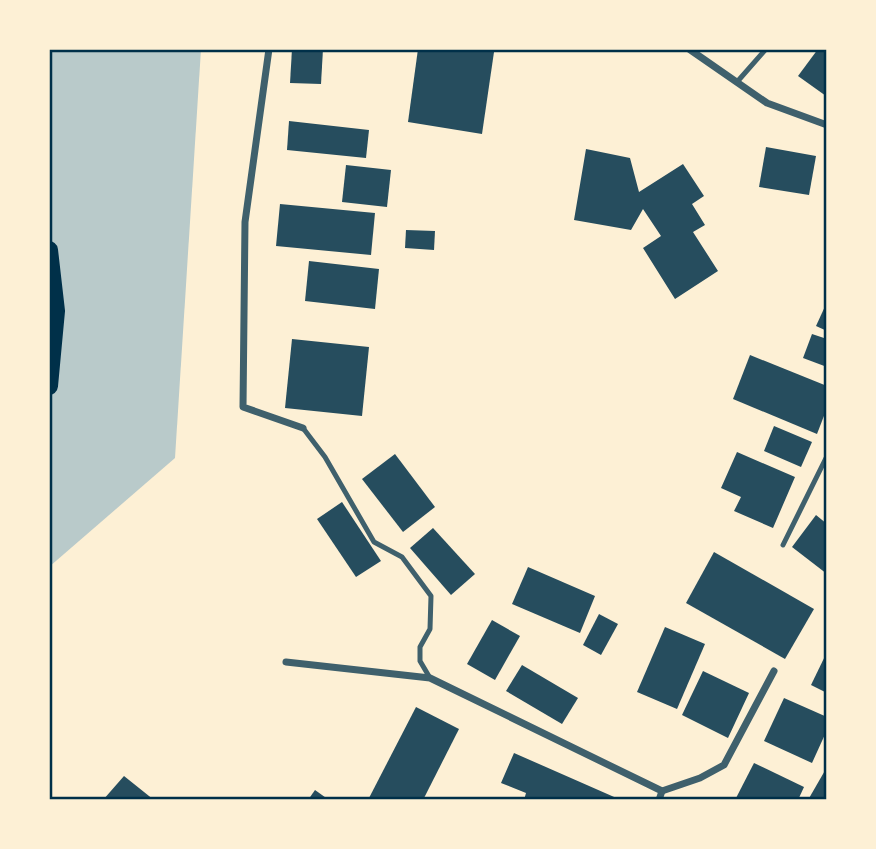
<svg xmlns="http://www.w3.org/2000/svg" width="876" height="849" viewBox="0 0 876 849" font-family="Raleway,sans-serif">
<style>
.green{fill:#b9caca}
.building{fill:#264d5e}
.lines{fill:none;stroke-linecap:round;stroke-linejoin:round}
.service{stroke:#3f606c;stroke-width:5}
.minor{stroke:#3f606c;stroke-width:7}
.primary{stroke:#003049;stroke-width:18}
.neatline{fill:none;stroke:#003049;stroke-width:2.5}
</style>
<rect width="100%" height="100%" fill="#fdf0d5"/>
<!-- green -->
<polygon class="green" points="49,49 201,49 175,458 49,567"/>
<!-- building -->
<g class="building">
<polygon points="292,49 323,49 321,84 290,83"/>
<polygon points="418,49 494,52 482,134 408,122"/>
<polygon points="818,49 827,49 826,96 798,76"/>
<polygon points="289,121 369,130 366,158 287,150"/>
<polygon points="766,147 816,156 809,195 759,187"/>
<polygon points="586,149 630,158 639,192 683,164 704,196 692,204 705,225 693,232 718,271 675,299 643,248 661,236 643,209 631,230 574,220"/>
<polygon points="346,165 391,170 387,207 342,202"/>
<polygon points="280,204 375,213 371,255 276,246"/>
<polygon points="406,230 435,231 434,250 405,248"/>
<polygon points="309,261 379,269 375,309 305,301"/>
<polygon points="827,302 827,331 816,326"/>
<polygon points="812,334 827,339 827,367 803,358"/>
<polygon points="292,339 369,347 362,416 285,408"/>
<polygon points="750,355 827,386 827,408 817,434 733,399"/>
<polygon points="774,426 812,442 801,467 764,451"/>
<polygon points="737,452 795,477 773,528 734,511 741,497 721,488"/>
<polygon points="395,454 435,507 403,532 362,479"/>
<polygon points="342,502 381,561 356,577 317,519"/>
<polygon points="816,515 827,524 827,574 792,547"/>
<polygon points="433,528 475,574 451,595 410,548"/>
<polygon points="714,552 814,609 785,659 686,603"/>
<polygon points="528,567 595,596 580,633 512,604"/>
<polygon points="599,614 618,624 601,655 583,645"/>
<polygon points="492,620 520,636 495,680 467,664"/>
<polygon points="665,627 705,644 677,709 637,692"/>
<polygon points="827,652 827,693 811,685"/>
<polygon points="522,665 578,698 562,724 506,691"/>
<polygon points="703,671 749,693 728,738 682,715"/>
<polygon points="784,698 827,717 827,730 812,763 764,741"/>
<polygon points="416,707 459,729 423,800 373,800 369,798"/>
<polygon points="514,753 621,800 524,800 526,793 501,783"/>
<polygon points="754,763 804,787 798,800 735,800"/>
<polygon points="827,767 827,800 808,800"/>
<polygon points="124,776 154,800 103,800"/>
<polygon points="315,790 329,800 308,800"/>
</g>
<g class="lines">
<!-- service -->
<g class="service">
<polyline points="737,82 766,49"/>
<polyline points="303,428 325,457 374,542 402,557 431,596 430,629 420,647 420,661 430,678"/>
<polyline points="783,545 827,456"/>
</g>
<!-- minor -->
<g class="minor">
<polyline points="269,49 245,222 243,407 303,428"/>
<polyline points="689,49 767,103 827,125"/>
<polyline points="286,662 430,678 662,791 659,800"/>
<polyline points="662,791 700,778 724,765 774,671"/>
</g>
<!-- primary -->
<polyline class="primary" points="49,250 56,311 49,386"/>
</g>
<!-- border -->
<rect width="876" height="849" fill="none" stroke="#fdf0d5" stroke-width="102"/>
<rect x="51" y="51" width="774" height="747" class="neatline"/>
</svg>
